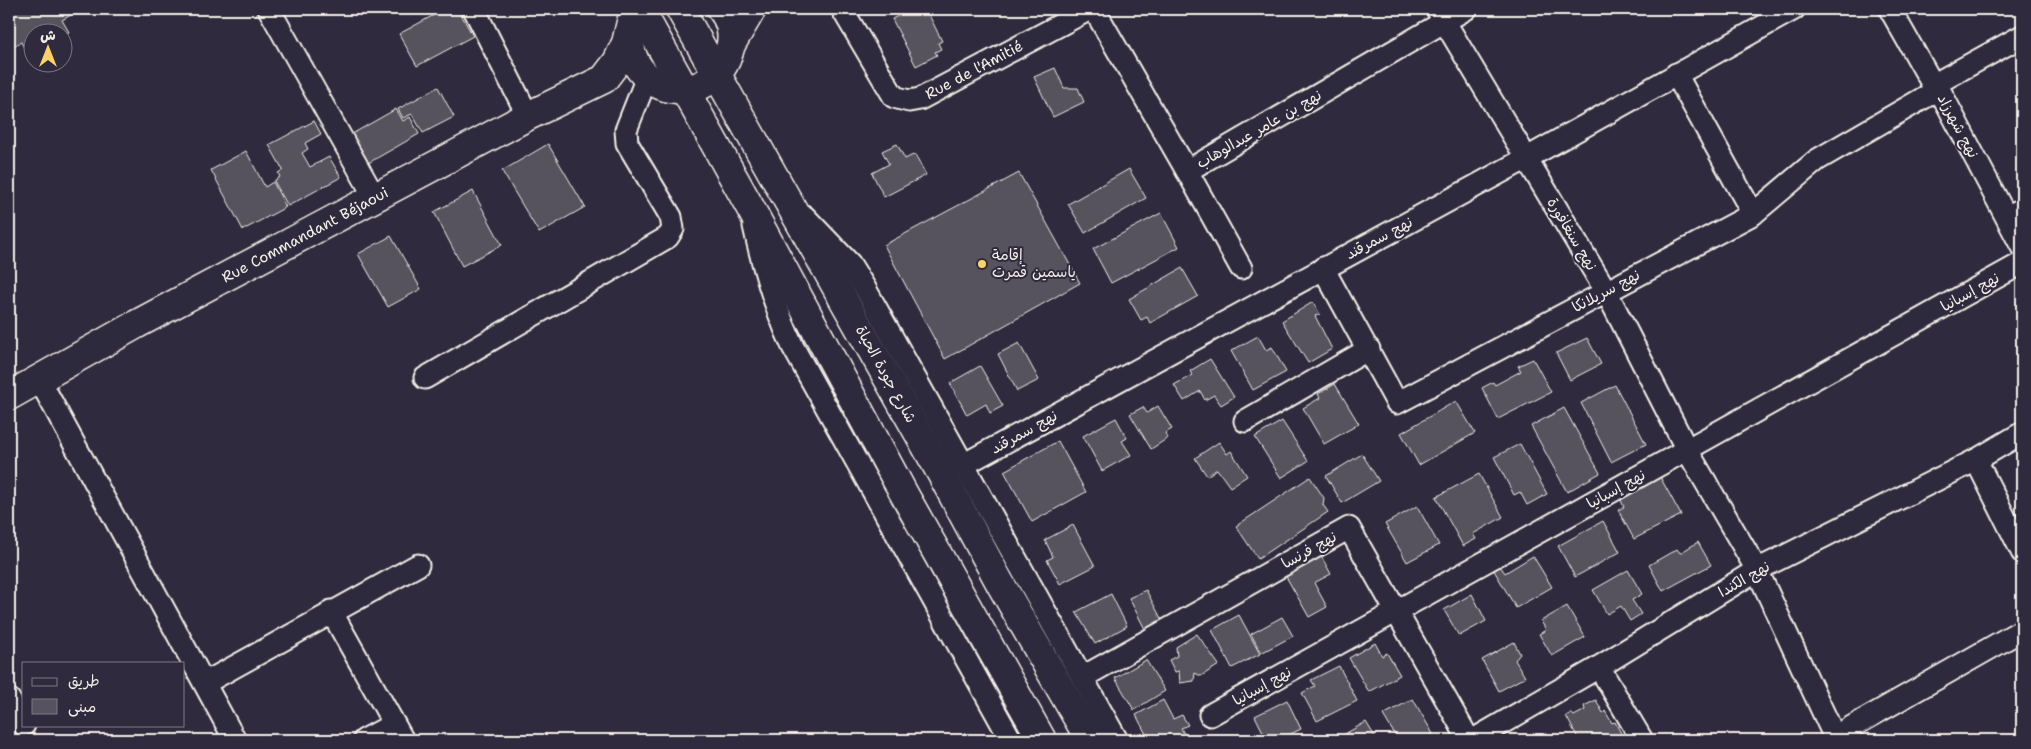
<svg xmlns="http://www.w3.org/2000/svg" width="2031" height="749" viewBox="0 0 2031 749" font-family="'Shantell Sans','Playpen Sans Arabic',sans-serif">
<style>
.building{fill:#56525f;stroke:#f4f1e8}
.lines{fill:none;stroke-linecap:round;stroke-linejoin:round}
.street-casing{stroke:#f4f1e8;stroke-width:25}
.secondary-casing{stroke:#f4f1e8;stroke-width:31}
.highway-casing{stroke:#f4f1e8;stroke-width:31}
.street{stroke:#2f2a3d;stroke-width:21}
.secondary{stroke:#2f2a3d;stroke-width:28}
.highway{stroke:#2f2a3d;stroke-width:28}
.poi-dot{fill:#ffd166;stroke:#2f2a3d;stroke-width:2}
.labels{text-anchor:middle;dominant-baseline:central;stroke-width:4;stroke-linejoin:round;paint-order:stroke}
.street-label{font-size:15px;fill:#f4f1e8;stroke:#2f2a3d}
.poi-label{font-size:15px;fill:#f4f1e8;stroke:#2f2a3d;text-anchor:start}
</style>
<rect width="100%" height="100%" fill="#2f2a3d"/>
<filter id="ink" filterUnits="userSpaceOnUse"><feTurbulence type="fractalNoise" baseFrequency=".02" numOctaves="2"/><feDisplacementMap in="SourceGraphic" scale="10" xChannelSelector="R" yChannelSelector="G"/><feConvolveMatrix kernelMatrix="1 2 1 2 8 2 1 2 1" color-interpolation-filters="sRGB"/></filter>
<g filter="url(#ink)">
<!-- building -->
<g class="building">
<polygon points="9,9 77,9 78,11 62,20 69,32 62,35 62,32 32,32 32,52 28,55 21,42 9,49"/>
<polygon points="445,9 458,9 473,36 417,66 399,34"/>
<polygon points="912,9 926,9 942,41 938,43 941,49 935,52 937,55 916,66 892,19"/>
<polygon points="1055,68 1064,88 1078,88 1084,102 1053,117 1034,77"/>
<polygon points="438,87 454,117 423,133 412,114 403,118 398,109"/>
<polygon points="396,109 403,121 410,117 419,134 363,166 345,138"/>
<polygon points="314,121 321,134 305,143 308,149 302,153 310,167 329,157 341,177 288,206 274,181 280,177 278,173 283,170 269,145"/>
<polygon points="548,144 585,207 539,233 502,171"/>
<polygon points="897,144 905,159 915,154 926,175 884,197 872,173 889,164 882,151"/>
<polygon points="246,151 265,187 273,182 286,207 243,230 211,170"/>
<polygon points="1129,169 1146,198 1085,233 1068,204"/>
<polygon points="1019,173 1080,283 945,359 884,245"/>
<polygon points="473,191 502,245 462,266 434,212"/>
<polygon points="1161,213 1179,247 1111,283 1093,249"/>
<polygon points="391,236 421,289 388,307 358,254"/>
<polygon points="1182,268 1198,296 1150,323 1147,317 1141,320 1129,299"/>
<polygon points="1313,302 1320,314 1315,316 1332,349 1308,363 1282,321"/>
<polygon points="1258,336 1266,350 1272,347 1286,372 1253,390 1231,351"/>
<polygon points="1587,338 1601,364 1570,380 1556,353"/>
<polygon points="1019,343 1039,380 1017,391 998,354"/>
<polygon points="1210,359 1234,397 1221,405 1214,395 1205,400 1200,391 1184,401 1174,385 1192,375 1190,371"/>
<polygon points="1533,359 1551,392 1498,419 1482,388 1493,382 1495,385 1521,371 1518,366"/>
<polygon points="980,366 1003,406 990,413 986,404 967,415 950,383"/>
<polygon points="1335,384 1359,424 1324,444 1303,408 1320,398 1318,394"/>
<polygon points="1615,385 1646,444 1611,462 1581,403"/>
<polygon points="1456,401 1475,433 1419,465 1401,433"/>
<polygon points="1158,406 1172,429 1165,433 1168,438 1151,449 1130,414 1143,407 1147,413"/>
<polygon points="1564,408 1600,473 1567,492 1531,426"/>
<polygon points="1116,418 1127,438 1122,441 1131,455 1102,471 1083,436"/>
<polygon points="1282,421 1308,461 1281,478 1255,437"/>
<polygon points="1058,441 1086,492 1032,522 1004,471"/>
<polygon points="1219,442 1227,454 1231,451 1247,476 1230,487 1217,469 1207,476 1195,458"/>
<polygon points="1520,444 1547,494 1527,505 1520,492 1514,495 1494,457"/>
<polygon points="1362,454 1379,481 1342,503 1326,476"/>
<polygon points="1479,474 1503,517 1473,534 1476,539 1463,546 1436,497"/>
<polygon points="1659,475 1681,515 1634,539 1618,510 1624,507 1619,496"/>
<polygon points="1310,477 1324,498 1323,505 1328,512 1258,559 1236,526"/>
<polygon points="1417,506 1439,545 1407,562 1385,524"/>
<polygon points="1603,521 1620,552 1575,577 1558,546"/>
<polygon points="1073,525 1095,566 1060,584 1047,560 1053,557 1045,540"/>
<polygon points="1698,542 1711,565 1663,591 1649,565 1677,549 1680,553"/>
<polygon points="1320,554 1331,574 1314,583 1327,607 1309,617 1284,573"/>
<polygon points="1533,556 1552,587 1516,608 1492,567 1498,563 1505,573"/>
<polygon points="1628,570 1642,594 1632,600 1641,614 1630,621 1621,606 1607,614 1593,590"/>
<polygon points="1146,590 1163,622 1146,631 1129,598"/>
<polygon points="1111,594 1127,626 1095,644 1076,612"/>
<polygon points="1472,594 1486,621 1459,636 1444,610"/>
<polygon points="1567,606 1585,637 1552,656 1539,634 1546,630 1541,621"/>
<polygon points="1239,615 1260,654 1232,668 1212,630"/>
<polygon points="1282,617 1293,636 1261,653 1251,634"/>
<polygon points="1197,634 1219,665 1201,676 1195,673 1194,681 1180,683 1179,671 1175,672 1169,660 1177,656 1176,647"/>
<polygon points="1514,642 1520,654 1515,660 1525,677 1499,691 1482,660"/>
<polygon points="1375,643 1382,656 1387,653 1400,675 1369,692 1349,658"/>
<polygon points="1146,660 1165,691 1134,710 1115,678"/>
<polygon points="1339,666 1357,701 1317,721 1302,693 1315,686 1311,680"/>
<polygon points="1413,699 1433,734 1421,740 1398,740 1383,715"/>
<polygon points="1163,700 1173,719 1182,715 1188,725 1181,728 1184,734 1173,740 1149,740 1136,715"/>
<polygon points="1287,700 1301,729 1278,740 1267,740 1255,716"/>
<polygon points="1596,700 1603,713 1605,711 1612,723 1615,722 1623,737 1618,740 1579,740 1566,716 1571,713 1574,716 1585,710 1584,706"/>
<polygon points="1366,722 1377,740 1337,740 1336,739"/>
</g>
<g class="lines">
<defs>
<g id="street">
<polyline points="269,9 375,198"/>
<polyline points="474,9 528,116"/>
<polyline points="842,9 894,97 909,101 920,99 1090,9"/>
<polyline points="1094,9 1187,171 1466,9"/>
<polyline points="1437,9 1606,291 1687,450 1757,570 1836,740"/>
<polyline points="1890,9 1933,85 1939,89 2022,247"/>
<polyline points="1676,74 1753,214"/>
<polyline points="1933,85 2022,36"/>
<polyline points="1187,171 1241,268"/>
<polyline points="804,216 850,264 866,290 1117,740"/>
<polyline points="2007,217 2022,209"/>
<path d="M754,226C763,268 775,308 793,347L1011,740"/>
<polyline points="1323,268 1397,403 1753,214 1817,160 1939,89"/>
<polyline points="425,378 668,237 673,229 671,217 627,143 626,130 645,82"/>
<polyline points="39,379 235,740"/>
<polyline points="1245,421 1369,349"/>
<polyline points="1976,460 2022,552"/>
<polyline points="963,465 1527,158 1794,9"/>
<polyline points="331,611 403,740"/>
<polyline points="1599,667 1642,740"/>
<polyline points="1083,677 1349,528 1469,740"/>
<polyline points="205,683 418,565"/>
<polyline points="9,699 24,725"/>
<polyline points="1210,715 2022,263"/>
<polyline points="1834,737 2022,630"/>
<polyline points="364,740 394,724"/>
<polyline points="1473,740 1599,667 1757,570 1976,460 2022,433"/>
</g>
<g id="secondary">
<path d="M630,29C622,96 714,114 730,48C734,35 730,19 721,9"/>
<polyline points="732,43 752,9"/>
<polyline points="9,396 137,324 528,116 604,79 617,62 626,43 631,22"/>
</g>
<g id="highway">
<polyline points="640,9 751,209 904,494 1042,740"/>
<polyline points="680,9 942,475 1000,583 1090,740"/>
</g>
</defs>
<!-- street casing -->
<use href="#street" class="street-casing"/>
<!-- secondary casing -->
<use href="#secondary" class="secondary-casing"/>
<!-- highway casing -->
<use href="#highway" class="highway-casing"/>
<!-- street -->
<use href="#street" class="street"/>
<!-- secondary -->
<use href="#secondary" class="secondary"/>
<!-- highway -->
<use href="#highway" class="highway"/>
</g>
</g>
<!-- markers -->
<circle class="poi-dot" cx="982" cy="264" r="5"/>
<g class="labels">
<!-- street labels -->
<g class="street-label">
<text transform="translate(974 70) rotate(-28)">Rue de l'Amitié</text>
<text transform="translate(1958 126) rotate(62)">نهج شهرزاد</text>
<text transform="translate(1259 129) rotate(-30)">نهج بن عامر عبدالوهاب</text>
<text transform="translate(1572 234) rotate(59)">نهج سنغافورة</text>
<text transform="translate(305 235) rotate(-28)">Rue Commandant Béjaoui</text>
<text transform="translate(1379 238) rotate(-28)">نهج سمرقند</text>
<text transform="translate(1606 291) rotate(-28)">نهج سريلانكا</text>
<text transform="translate(1970 292) rotate(-29)">نهج إسبانيا</text>
<text transform="translate(886 374) rotate(61)">شارع جودة الحياة</text>
<text transform="translate(1024 432) rotate(-29)">نهج سمرقند</text>
<text transform="translate(1616 489) rotate(-29)">نهج إسبانيا</text>
<text transform="translate(1309 550) rotate(-29)">نهج فرنسا</text>
<text transform="translate(1744 579) rotate(-30)">نهج الكندا</text>
<text transform="translate(1262 686) rotate(-29)">نهج إسبانيا</text>
</g>
<!-- poi labels -->
<g class="poi-label">
<text x="992" y="255">إقامة<tspan x="992" dy="17">ياسمين قمرت</tspan></text>
</g>
</g>
<!-- margin -->
<rect width="2031" height="749" fill="none" stroke="#2f2a3d" stroke-width="30"/>
<rect x="15" y="15" width="2001" height="719" fill="none" stroke="#f4f1e8" stroke-width="2" filter="url(#ink)"/>
<!-- legend -->
<rect x="22" y="662" width="162" height="65" fill="#2f2a3d" stroke="#7e7a81"/>
<rect x="32" y="678" width="25" height="8" fill="#2f2a3d" stroke="#7e7a81"/>
<text x="68" y="686" font-size="15" fill="#f4f1e8">طريق</text>
<rect x="32" y="699" width="25" height="15" fill="#56525f" stroke="#7e7a81"/>
<text x="68" y="712" font-size="15" fill="#f4f1e8">مبنى</text>
<!-- north arrow -->
<g transform="translate(48 48)"><circle r="24" fill="#2f2a3d" stroke="#7e7a81"/>
<path d="M0-4L9 19L0 12L-9 19Z" fill="#ffd166"/>
<text y="-8" font-size="14" font-weight="bold" text-anchor="middle" fill="#f4f1e8">ش</text>
</g>
</svg>
